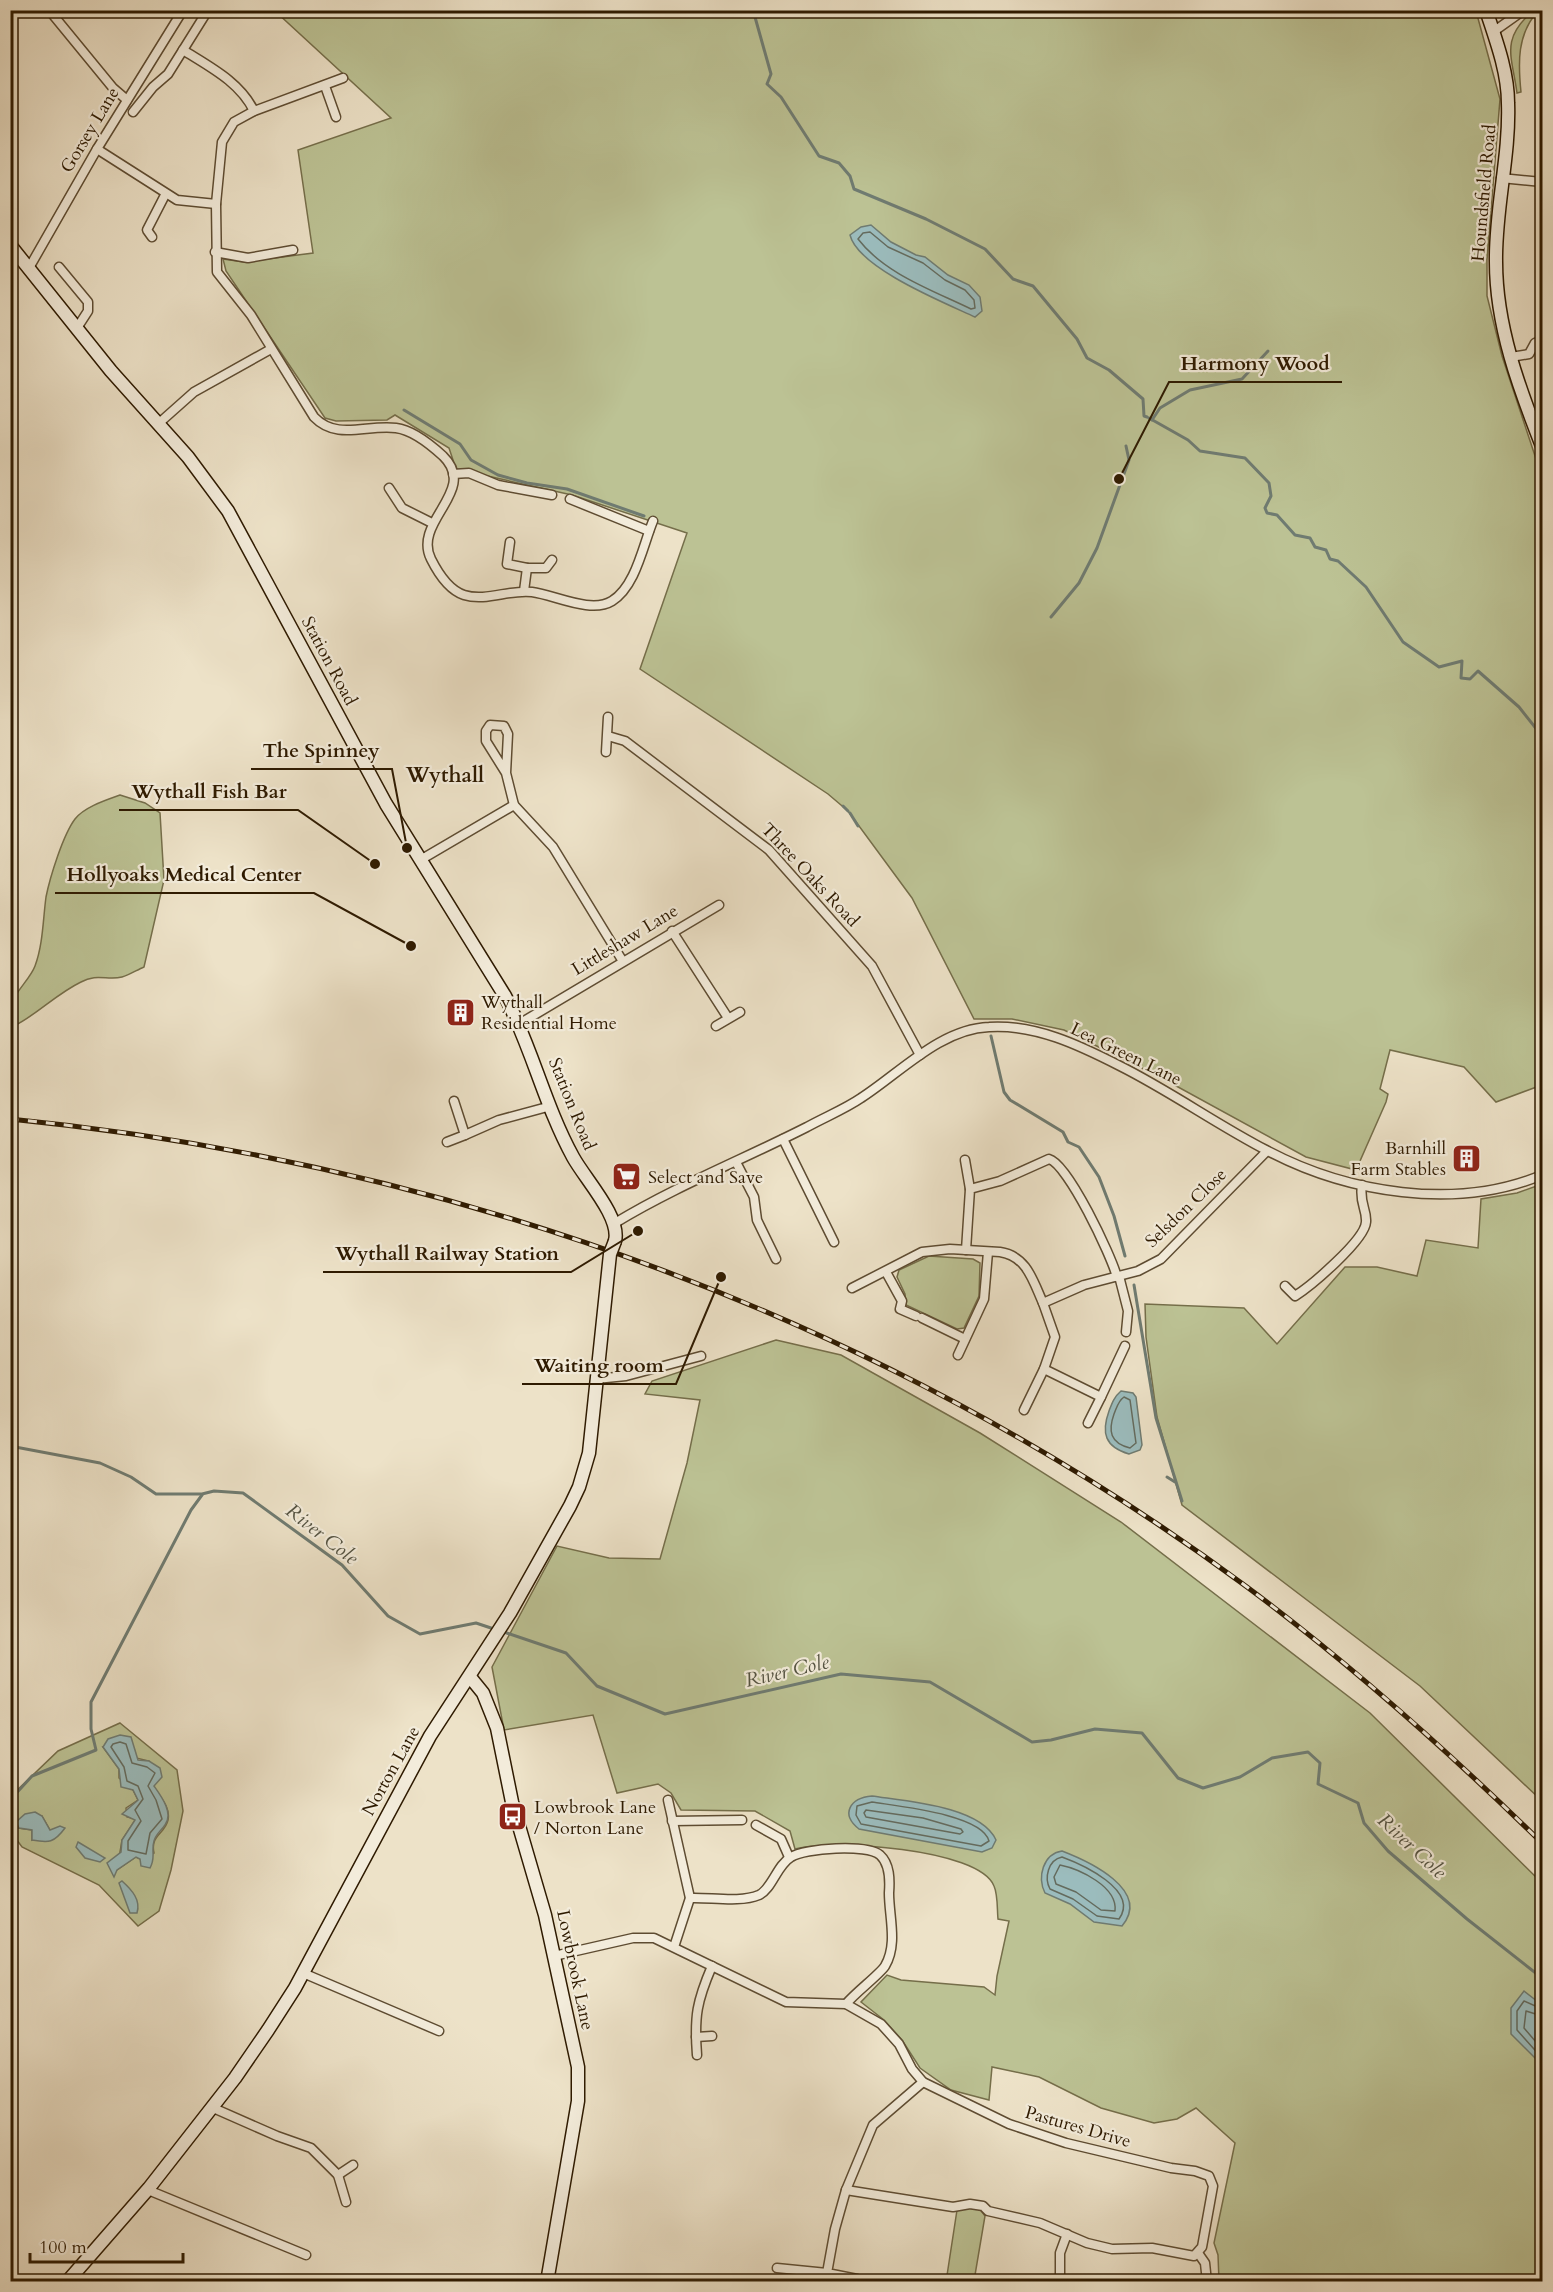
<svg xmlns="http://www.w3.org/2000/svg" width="1553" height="2292" viewBox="0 0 1553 2292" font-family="Cardo,serif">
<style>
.green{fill:#bcc294;stroke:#756e4a;stroke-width:1.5;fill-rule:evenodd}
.water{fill:#9bbcbd;stroke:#6f7b71;stroke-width:1.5}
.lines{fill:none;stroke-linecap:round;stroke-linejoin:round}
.shore{stroke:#646b5e;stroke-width:1.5}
.stream{stroke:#6f7b71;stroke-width:3}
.street-casing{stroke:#5e4c32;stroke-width:11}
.secondary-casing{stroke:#2e1a00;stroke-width:15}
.street{stroke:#f3ecdb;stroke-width:8}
.secondary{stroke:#f3ecdb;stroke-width:12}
.rail-casing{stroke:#2e1a00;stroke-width:5}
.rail{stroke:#f3ecdb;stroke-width:3;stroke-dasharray:9;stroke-linecap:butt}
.secondary-bridge-casing{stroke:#2e1a00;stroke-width:15;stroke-linecap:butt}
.secondary-bridge{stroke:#f3ecdb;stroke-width:12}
.labels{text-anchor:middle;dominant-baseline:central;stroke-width:4.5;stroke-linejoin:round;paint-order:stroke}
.street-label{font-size:18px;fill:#2e1a00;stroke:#f3ecdb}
.poi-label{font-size:18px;fill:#2e1a00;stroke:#f3ecdb;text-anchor:start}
.water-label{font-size:20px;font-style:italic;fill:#545342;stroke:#f3ecdb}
.quarter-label{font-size:21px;font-weight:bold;fill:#2e1a00;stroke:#f3ecdb}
.leader{fill:none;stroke:#2e1a00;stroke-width:2}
.callout-dot{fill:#2e1a00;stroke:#f3ecdb;stroke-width:2}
.callout-label{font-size:20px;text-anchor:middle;font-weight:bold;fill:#2e1a00;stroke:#f3ecdb;stroke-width:4.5;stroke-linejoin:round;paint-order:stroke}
</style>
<rect width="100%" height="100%" fill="#ede2c8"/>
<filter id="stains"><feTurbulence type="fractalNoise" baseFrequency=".00333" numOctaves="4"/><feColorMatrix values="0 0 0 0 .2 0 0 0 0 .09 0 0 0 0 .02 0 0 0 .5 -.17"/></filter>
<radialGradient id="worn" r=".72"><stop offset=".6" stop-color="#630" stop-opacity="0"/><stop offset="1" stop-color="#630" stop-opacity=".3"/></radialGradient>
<!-- green -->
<g class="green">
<polygon points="275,11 1476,11 1500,99 1487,260 1487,296 1502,356 1542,477 1542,1085 1496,1102 1464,1067 1390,1050 1380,1089 1388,1094 1386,1102 1356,1170 1306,1157 1158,1076 1064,1030 1012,1019 974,1019 912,898 848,811 828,794 640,669 687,533 572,495 456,469 449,448 395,415 387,420 336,421 325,418 226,271 223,259 244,262 313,253 298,150 391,118"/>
<path d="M1533,11H1538C1517,34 1518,63 1521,92L1517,93C1512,56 1500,39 1533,11Z"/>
<path d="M120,795L145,803L160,813L164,880L144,967C137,970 129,975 122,977C108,981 97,973 81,982C56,994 38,1014 14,1026C0,1001 28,985 35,966C43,945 43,919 46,897C50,877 63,835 75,819C84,807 106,800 120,795Z"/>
<polygon points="1542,1184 1542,1801 1420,1686 1182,1505 1157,1417 1146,1337 1145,1304 1244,1308 1277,1344 1345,1267 1377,1267 1417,1276 1426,1240 1478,1248 1481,1199 1517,1193"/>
<polygon points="929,1256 973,1259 980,1263 979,1296 964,1328 957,1329 906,1305 905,1294 897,1277 899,1270"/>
<path d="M776,1340L841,1355L980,1433L1121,1522L1370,1713L1542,1883V2281H1219L1218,2255L1214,2243L1235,2143L1196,2108L1177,2119L1154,2123L1101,2108L1039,2077L992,2067L989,2100L951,2090L920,2068L902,2040L884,2020L861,2002L887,1975L901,1980L984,1987L995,1995L997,1976L1009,1921L998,1919C997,1909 998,1895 994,1886C979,1848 830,1839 795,1849L790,1831L755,1811L681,1810L671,1793L658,1784L617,1793L593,1715L504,1730L492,1667L557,1546L609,1558L660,1559L687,1463L700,1400L645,1394L652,1381Z"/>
<path d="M120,1723L177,1770L183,1811L171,1870L159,1911L138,1926L99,1885L22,1847L11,1832V1796L58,1751ZM103,1747L134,1748L136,1758L149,1761C150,1769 151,1778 153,1785C158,1796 171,1806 168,1820C165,1834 150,1835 154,1853L140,1859L136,1857L117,1870L122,1840L136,1819L127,1817L126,1808L138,1800L133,1790L119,1778V1769ZM42,1816L50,1830H56L32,1840V1830L19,1828Z"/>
<polygon points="966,2208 980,2209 985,2216 974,2281 946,2282 957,2210"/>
</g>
<!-- water -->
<g class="water">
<path d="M871,225L891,242L916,255L925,257L948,275L969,285L980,297L982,311L975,317C945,303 858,268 850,235L861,227Z"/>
<path d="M1121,1391L1133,1393L1136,1397L1142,1445L1140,1450L1129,1454C1105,1447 1101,1433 1109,1411C1112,1403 1114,1397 1121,1391Z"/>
<path d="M120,1735L131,1737L138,1760L149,1761L160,1768L162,1777L154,1786C161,1796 174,1813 165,1825C161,1831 156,1834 154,1841C151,1851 156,1858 150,1868L141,1866L140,1859L136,1857L117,1870L114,1877L107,1863L121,1852L122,1840L135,1820L122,1814L138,1800L133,1790L121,1787L119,1769L103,1747L108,1739Z"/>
<path d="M872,1796C905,1801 981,1806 996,1840L992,1848L982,1852L859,1829C840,1814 850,1798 872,1796Z"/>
<path d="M35,1812L42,1816L50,1830L60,1826L65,1828C54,1843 49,1843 32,1840V1830L19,1828L16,1822L25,1814Z"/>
<polygon points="78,1842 105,1858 100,1862 85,1858 76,1847"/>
<path d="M1062,1851C1088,1861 1152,1890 1122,1926L1094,1922L1070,1904L1045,1893C1037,1877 1043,1854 1062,1851Z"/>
<path d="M122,1881C132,1890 141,1900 137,1913H130L119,1883Z"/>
<polygon points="1524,1991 1542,2005 1542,2065 1511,2034 1511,2008"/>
</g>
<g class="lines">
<!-- shore -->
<g class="shore">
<path d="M870,232L888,247L923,263L945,280L965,290L974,300L975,308L971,309C932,290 885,274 858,239L863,233Z"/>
<path d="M1124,1397L1130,1400L1136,1443L1130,1448C1110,1443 1108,1431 1114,1414C1117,1407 1118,1401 1124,1397Z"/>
<polygon points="120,1742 126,1744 132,1763 147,1767 155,1773 148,1786 156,1800 162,1819 150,1833 146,1854 128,1850 128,1841 141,1821 135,1810 143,1799 138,1786 127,1781 124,1767 111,1747 113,1744"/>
<path d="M872,1802C896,1806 982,1814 989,1841L981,1846L861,1824L856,1815L857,1806Z"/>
<polygon points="866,1810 923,1818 961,1829 963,1832 960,1834 866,1817 864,1813"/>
<path d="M1062,1857C1081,1864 1140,1890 1119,1919L1097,1916L1073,1899L1050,1889C1044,1878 1048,1860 1062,1857Z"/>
<path d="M1060,1865C1080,1869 1118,1887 1115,1911L1101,1910L1076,1892L1056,1884L1054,1877Z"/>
<polyline points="1542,2009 1524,2001 1517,2011 1517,2030 1542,2058"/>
<polyline points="1542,2016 1526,2011 1524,2028 1542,2049"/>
</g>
<!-- stream -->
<g class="stream">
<polyline points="753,10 771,74 767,84 781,97 819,156 839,163 850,176 854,189 926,219 985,249 1013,279 1033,286 1077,339 1087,358 1109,370 1143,399 1144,416 1147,417"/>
<polyline points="404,410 460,444 471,460 498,475 527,483 567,489 644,516"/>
<polyline points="1149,418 1188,440 1200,451 1245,458 1269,483 1271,496 1265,508 1267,513 1277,515 1295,535 1310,538 1315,547 1326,550 1330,559 1338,561 1366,587 1403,642 1439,667 1462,661 1461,678 1470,679 1478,671 1519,707 1542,736"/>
<polyline points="1152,420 1160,408 1190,390 1242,379 1268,351"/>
<polyline points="1051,617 1079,583 1097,548 1129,460 1126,446"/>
<polyline points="843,806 848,811"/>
<polyline points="850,813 858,826"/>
<polyline points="991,1036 1004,1092 1010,1100 1063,1132 1068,1142 1079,1147 1099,1177 1114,1216 1125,1256"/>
<polyline points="1134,1285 1156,1418 1182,1501"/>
<polyline points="10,1446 100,1463 131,1477 156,1494 202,1494 214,1491 243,1493 342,1565 388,1616 420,1634 476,1623 494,1629"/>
<polyline points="1167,1477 1175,1482"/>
<polyline points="501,1631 566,1653 597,1686 665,1714 841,1674 930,1682 1032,1742 1051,1740 1095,1729 1142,1733 1178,1778 1203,1788 1240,1777 1272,1758 1308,1752 1320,1763 1318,1784 1358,1803 1364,1823 1388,1851 1467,1919 1542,1978"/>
<polyline points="10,1800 32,1776 96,1750 91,1729 91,1702 191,1510 202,1495"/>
</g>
<defs>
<g id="street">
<polyline points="49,10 113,88 127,100"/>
<polyline points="1493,32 1524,10"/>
<path d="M183,50C210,67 240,82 254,111"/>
<path d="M343,78L254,111L234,122L222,142L216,204L217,272L251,315L314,417C337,441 367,424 396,428C413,430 431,445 443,456C479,491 412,521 431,559C438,573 449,590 464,595C486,602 510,589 532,592C555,595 591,614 612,601C636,586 643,545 653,521"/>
<polyline points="325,86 336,117"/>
<polyline points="133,112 153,87 168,74 208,10"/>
<polyline points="97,149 177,200 216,204"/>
<polyline points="1501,178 1542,182"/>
<polyline points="152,237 147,230 165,195"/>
<polyline points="215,252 248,258 293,250"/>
<polyline points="59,267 88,302 88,311 77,328"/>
<polyline points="29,268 97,149 183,10"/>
<polyline points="1511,357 1529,354 1535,343 1542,340"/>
<polyline points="158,424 194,392 271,349"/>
<polyline points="453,474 469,473 498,485 552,495"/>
<polyline points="389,488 402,508 432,523"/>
<polyline points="570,499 649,531"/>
<polyline points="510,542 507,564 527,568"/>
<polyline points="524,591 527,568 546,568 552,560"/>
<polyline points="608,736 625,741 769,850 872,966 920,1055"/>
<polyline points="606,752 608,717"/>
<polyline points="506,773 486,741 486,731 490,725 504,726 508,734 506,773 514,805"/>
<polyline points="422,859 514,805 553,847 622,960"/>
<polyline points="672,931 728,1018"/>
<polyline points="519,1024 719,905"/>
<polyline points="716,1026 740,1012"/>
<polyline points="454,1101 465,1135 499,1120 551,1106"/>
<polyline points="783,1139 834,1242"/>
<polyline points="447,1142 465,1135"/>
<polyline points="965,1160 970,1189"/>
<polyline points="736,1162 754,1197 757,1220 776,1259"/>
<path d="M615,1223C676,1186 744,1159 807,1127C825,1117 845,1109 861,1098C900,1073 940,1029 989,1027C1035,1024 1079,1045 1120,1066C1170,1091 1216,1124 1266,1150C1347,1193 1456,1211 1542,1175"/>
<path d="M966,1250L970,1189L1000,1181L1049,1159C1068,1164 1111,1255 1117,1277"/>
<polyline points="886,1272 902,1301 900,1309 916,1316"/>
<polyline points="1119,1276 1128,1311 1126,1332"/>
<path d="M1285,1286L1295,1296C1311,1286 1365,1240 1366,1222C1367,1209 1359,1204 1362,1185"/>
<path d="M852,1288L922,1252L950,1249L1000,1252C1027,1256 1033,1281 1043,1303L1084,1285L1138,1271L1161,1259L1267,1151"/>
<polyline points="1043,1303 1055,1337 1044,1369 1101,1397 1125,1346"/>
<polyline points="922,1318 965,1339"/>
<polyline points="958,1355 984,1299 988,1252"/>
<polyline points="596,1379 626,1376 701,1356"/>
<polyline points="1024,1410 1044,1369"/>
<polyline points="1088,1423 1101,1397"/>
<polyline points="668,1800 690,1898 674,1947"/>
<polyline points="672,1821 742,1820"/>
<polyline points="756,1825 781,1839 789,1857"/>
<path d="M690,1898C710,1897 740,1903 759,1895C772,1889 777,1865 791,1857C805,1848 867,1844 880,1855C890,1864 890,1880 889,1893C889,1917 898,1944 885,1966C879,1975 856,1992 846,2004"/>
<polyline points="554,1956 633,1938 654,1938 786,2002 846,2004 881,2024 899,2044 912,2069 923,2082 1009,2124 1066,2143 1171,2168 1195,2171 1209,2176 1213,2186 1202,2247 1194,2256 1152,2248 1112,2249 1087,2243 1040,2223 988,2211 983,2206 970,2204 953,2207 846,2190"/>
<polyline points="303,1973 439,2031"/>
<polyline points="696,2037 712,2036"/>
<path d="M697,2055C694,2016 697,2001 712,1966"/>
<polyline points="211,2107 277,2136 311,2148 338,2175 346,2202"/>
<polyline points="338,2175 353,2165"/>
<polyline points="148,2190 306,2255"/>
<polyline points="1198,2253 1205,2263 1207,2282"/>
<polyline points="777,2268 827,2273"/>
<polyline points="857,2279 827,2273 835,2229 846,2190 873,2125 923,2082"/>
<polyline points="1060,2282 1060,2253 1067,2234"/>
</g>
<g id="secondary">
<path d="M1486,10C1496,40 1508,72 1508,103C1510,156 1495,209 1496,262C1496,326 1519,388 1542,446"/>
<path d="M10,245L111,371L188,457L228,511L386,804L505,996C532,1048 545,1106 573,1157C585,1179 621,1217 615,1241"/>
<polyline points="470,1677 483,1693 497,1728 512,1802 545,1915 578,2067 578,2101 547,2282"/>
<polyline points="67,2282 149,2188 235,2078 268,2030 295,1988 430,1736 510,1613 570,1506 579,1487 589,1453 610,1254"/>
</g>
</defs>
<!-- street casing -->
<use href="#street" class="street-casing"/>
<!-- secondary casing -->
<use href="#secondary" class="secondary-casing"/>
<!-- street -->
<use href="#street" class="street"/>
<!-- secondary -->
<use href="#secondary" class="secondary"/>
<defs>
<path id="rail" d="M10,1119C456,1163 886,1320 1247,1587C1352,1665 1449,1752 1542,1843"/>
</defs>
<!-- rail casing -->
<use href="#rail" class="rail-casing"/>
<!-- rail -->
<use href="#rail" class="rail"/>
<defs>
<polyline id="secondary-bridge" points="610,1254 615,1241"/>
</defs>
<!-- secondary-bridge casing -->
<use href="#secondary-bridge" class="secondary-bridge-casing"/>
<!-- secondary-bridge -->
<use href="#secondary-bridge" class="secondary-bridge"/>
</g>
<!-- icons -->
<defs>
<symbol id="building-square" viewBox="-11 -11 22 22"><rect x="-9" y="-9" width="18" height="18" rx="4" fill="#8f2418" stroke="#f3ecdb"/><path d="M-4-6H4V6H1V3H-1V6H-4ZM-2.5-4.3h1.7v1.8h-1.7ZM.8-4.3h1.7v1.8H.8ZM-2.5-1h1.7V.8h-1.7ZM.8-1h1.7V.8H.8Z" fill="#fff"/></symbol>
<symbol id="supermarket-square" viewBox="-11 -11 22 22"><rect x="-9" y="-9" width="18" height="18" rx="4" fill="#8f2418" stroke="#f3ecdb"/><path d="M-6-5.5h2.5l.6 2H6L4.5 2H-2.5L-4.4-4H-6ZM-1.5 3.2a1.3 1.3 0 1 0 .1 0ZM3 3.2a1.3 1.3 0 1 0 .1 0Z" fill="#fff"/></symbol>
<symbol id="bus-square" viewBox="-11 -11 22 22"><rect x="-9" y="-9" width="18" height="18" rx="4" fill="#8f2418" stroke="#f3ecdb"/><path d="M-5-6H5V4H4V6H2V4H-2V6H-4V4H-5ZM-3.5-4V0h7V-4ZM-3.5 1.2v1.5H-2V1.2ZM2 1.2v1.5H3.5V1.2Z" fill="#fff"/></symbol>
</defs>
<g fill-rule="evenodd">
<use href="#building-square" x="444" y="996" width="33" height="33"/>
<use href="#building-square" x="1450" y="1142" width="33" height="33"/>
<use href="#supermarket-square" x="610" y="1160" width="33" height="33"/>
<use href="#bus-square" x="496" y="1800" width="33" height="33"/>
</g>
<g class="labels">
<!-- street labels -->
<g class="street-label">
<text transform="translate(90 130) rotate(-59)">Gorsey Lane</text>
<text transform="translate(1484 193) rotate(-85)">Houndsfield Road</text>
<text transform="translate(329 661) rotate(62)">Station Road</text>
<text transform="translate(810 875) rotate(47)">Three Oaks Road</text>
<text transform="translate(625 940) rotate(-31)">Littleshaw Lane</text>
<text transform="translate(1126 1054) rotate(26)">Lea Green Lane</text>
<text transform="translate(572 1104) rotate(68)">Station Road</text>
<text transform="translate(1186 1208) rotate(-44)">Selsdon Close</text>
<text transform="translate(391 1771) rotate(-61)">Norton Lane</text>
<text transform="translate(575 1970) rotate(78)">Lowbrook Lane</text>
<text transform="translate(1078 2127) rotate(16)">Pastures Drive</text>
</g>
<!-- poi labels -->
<g class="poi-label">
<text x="481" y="1002">Wythall<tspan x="481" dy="21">Residential Home</tspan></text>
<text x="1446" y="1148" text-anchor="end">Barnhill<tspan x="1446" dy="21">Farm Stables</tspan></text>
<text x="648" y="1177">Select and Save</text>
<text x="534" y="1807">Lowbrook Lane<tspan x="534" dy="21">/ Norton Lane</tspan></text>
</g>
<!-- water labels -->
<g class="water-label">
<text transform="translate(322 1534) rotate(38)">River Cole</text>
<text transform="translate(787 1671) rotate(-13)">River Cole</text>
<text transform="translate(1412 1846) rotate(43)">River Cole</text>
</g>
<!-- quarter labels -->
<g class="quarter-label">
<text x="445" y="775">Wythall</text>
</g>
</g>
<!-- callouts -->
<path class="leader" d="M1119 479L1169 382H1342M407 848L392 769H251M375 864L298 810H119M411 946L314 893H55M638 1231L571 1272H323M721 1277L676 1384H522"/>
<g class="callout-dot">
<circle cx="1119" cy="479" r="6"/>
<circle cx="407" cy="848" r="6"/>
<circle cx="375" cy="864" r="6"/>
<circle cx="411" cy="946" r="6"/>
<circle cx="638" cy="1231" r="6"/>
<circle cx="721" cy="1277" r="6"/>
</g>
<g class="callout-label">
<text x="1255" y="370">Harmony Wood</text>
<text x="321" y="757">The Spinney</text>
<text x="209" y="798">Wythall Fish Bar</text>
<text x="184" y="881">Hollyoaks Medical Center</text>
<text x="447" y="1260">Wythall Railway Station</text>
<text x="599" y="1372">Waiting room</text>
</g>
<!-- margin -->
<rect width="1553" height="2292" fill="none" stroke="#ede2c8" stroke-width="36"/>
<rect x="12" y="12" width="1529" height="2268" fill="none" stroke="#2e1a00" stroke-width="3"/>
<rect x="18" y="18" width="1517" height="2256" fill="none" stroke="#2e1a00" stroke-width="1.5"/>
<!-- scale -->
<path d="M30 2253v9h153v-9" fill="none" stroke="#2e1a00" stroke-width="3"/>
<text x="39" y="2253" font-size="18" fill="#2e1a00" stroke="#f3ecdb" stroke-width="4.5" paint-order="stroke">100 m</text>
<rect width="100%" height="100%" filter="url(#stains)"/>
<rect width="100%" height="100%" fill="url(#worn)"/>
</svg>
